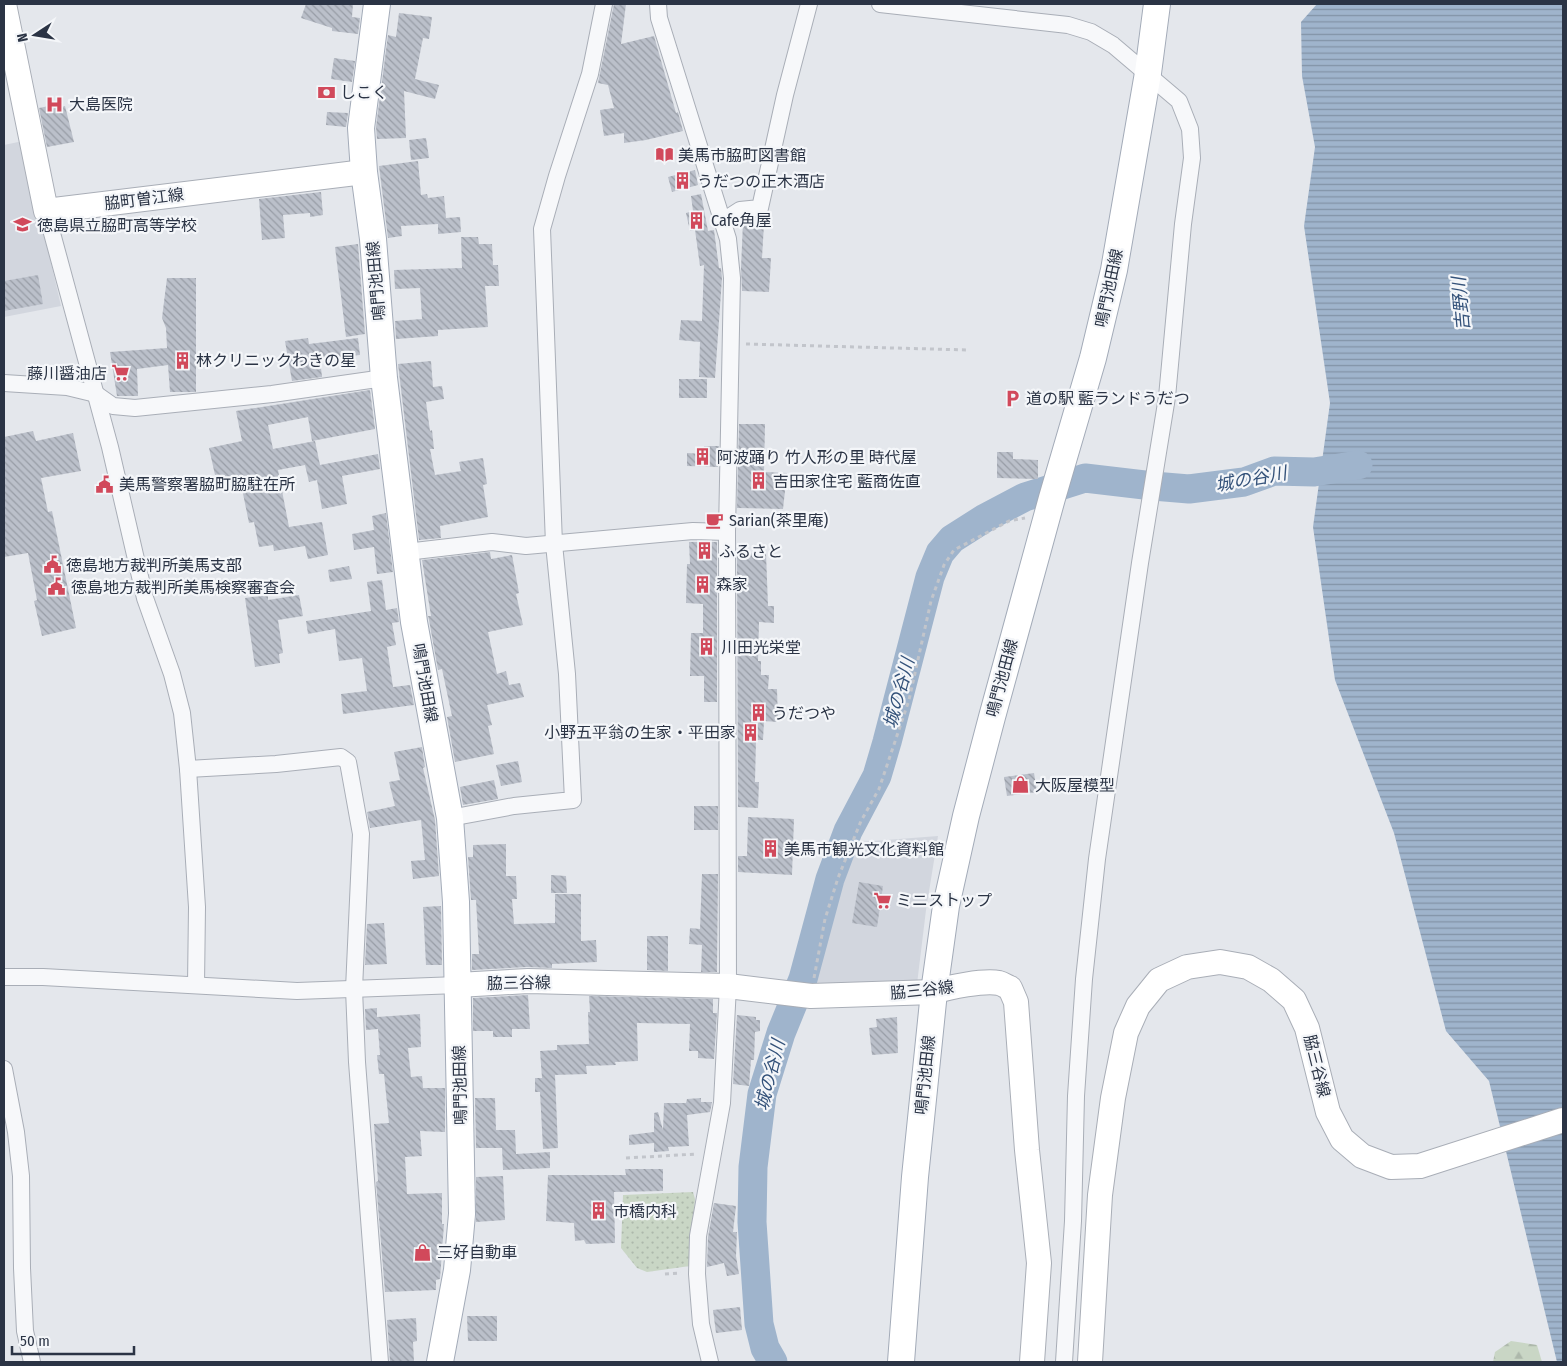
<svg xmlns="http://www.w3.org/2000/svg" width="1567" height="1366" viewBox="0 0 1567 1366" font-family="'Fira Sans Condensed','Noto Sans JP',sans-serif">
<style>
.built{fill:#d2d6de}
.grass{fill:url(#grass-dots)}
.forest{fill:url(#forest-firs)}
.water{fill:url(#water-rules)}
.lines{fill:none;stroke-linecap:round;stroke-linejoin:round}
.river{stroke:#9fb4cc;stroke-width:29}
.building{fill:url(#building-back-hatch)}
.street-casing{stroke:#a9aeb7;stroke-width:18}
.secondary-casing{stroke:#a9aeb7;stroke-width:26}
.primary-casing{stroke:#a3abb8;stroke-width:28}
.path{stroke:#c2c5cb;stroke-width:3;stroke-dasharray:4 4;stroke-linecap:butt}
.street{stroke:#f7f8fa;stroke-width:16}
.secondary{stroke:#fff;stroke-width:24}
.primary{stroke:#fff;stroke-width:26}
.labels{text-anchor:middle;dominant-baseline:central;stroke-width:4.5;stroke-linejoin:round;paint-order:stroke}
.poi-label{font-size:16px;fill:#2b3445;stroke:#f4f6f9;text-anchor:start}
.street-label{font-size:16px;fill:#2b3445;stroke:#f4f6f9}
.water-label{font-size:18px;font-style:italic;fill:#34527a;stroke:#f4f6f9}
</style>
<defs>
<pattern id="grass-dots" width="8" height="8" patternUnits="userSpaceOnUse" patternTransform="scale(1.25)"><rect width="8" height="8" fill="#c9d6c5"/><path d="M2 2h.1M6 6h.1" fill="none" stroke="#adb8ab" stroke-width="1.8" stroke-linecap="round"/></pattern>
<pattern id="forest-firs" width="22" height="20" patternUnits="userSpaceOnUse" patternTransform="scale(1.25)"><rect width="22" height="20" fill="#c9d6c5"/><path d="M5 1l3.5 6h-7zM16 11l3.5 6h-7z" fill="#adb8ab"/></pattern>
<pattern id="water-rules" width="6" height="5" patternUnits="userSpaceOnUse" patternTransform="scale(1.25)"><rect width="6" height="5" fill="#9fb4cc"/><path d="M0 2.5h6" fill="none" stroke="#8293a7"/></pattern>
<pattern id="building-back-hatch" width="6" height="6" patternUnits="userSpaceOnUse" patternTransform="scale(1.25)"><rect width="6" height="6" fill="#bbc0ca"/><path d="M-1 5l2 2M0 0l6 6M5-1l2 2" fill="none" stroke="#989da6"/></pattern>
</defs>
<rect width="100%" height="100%" fill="#e4e7ec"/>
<!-- built -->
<g class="built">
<polygon points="23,141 61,306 4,317 4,145"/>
<polygon points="938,836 926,910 917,984 814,992 830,923 857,844 860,842"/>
</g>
<!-- grass -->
<polygon class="grass" points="693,1192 695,1199 690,1266 647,1272 637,1268 621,1248 623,1195"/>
<!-- forest -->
<polygon class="forest" points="1511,1341 1537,1345 1542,1362 1493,1362 1495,1352"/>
<!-- water -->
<polygon class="water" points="1317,4 1563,4 1563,1362 1557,1362 1489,1081 1446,1031 1394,833 1335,680 1313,527 1330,403 1304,226 1315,147 1302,76 1301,22"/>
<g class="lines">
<!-- river -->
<polyline class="river" points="773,1362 765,1348 759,1324 752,1222 753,1167 762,1094 781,1033 803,979 830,879 848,831 877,776 887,742 930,577 940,553 952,539 985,518 1025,497 1085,478 1153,486 1189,489 1244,482 1274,471 1314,472 1358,465"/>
</g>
<!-- building -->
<g class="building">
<polygon points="306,4 353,4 352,17 360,18 358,34 332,31 332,28 301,18"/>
<polygon points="614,4 626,4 621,44 654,36 676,113 678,112 683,131 646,140 624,143 624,133 604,136 600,110 614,108 608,85 598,83"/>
<polygon points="399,13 432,17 429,39 423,38 415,79 439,85 435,99 404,91 406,138 377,139 376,127 388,35 396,37"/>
<polygon points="334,58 355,61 352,82 331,79"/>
<polygon points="59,104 60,107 65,106 74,142 47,147 39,108"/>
<polygon points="327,112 348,113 346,127 326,125"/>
<polygon points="426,138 429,158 411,160 409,140"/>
<polygon points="418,161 421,195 427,194 428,198 444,196 446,218 460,217 461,232 438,234 438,224 401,226 402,236 388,238 379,166"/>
<polygon points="695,170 698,185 672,192 668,177"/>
<polygon points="321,192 323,215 310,217 310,213 283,215 285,238 262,240 259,199"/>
<polygon points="701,194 708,231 714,230 719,268 721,268 722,278 715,378 699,377 700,342 679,340 681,320 702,321 704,265 700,266 695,230 690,231 686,213 693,211 691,196"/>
<polygon points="743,222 764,224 762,258 771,258 769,292 742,291 741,268"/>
<polygon points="461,237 478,237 479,244 492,244 493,265 498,265 499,286 485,286 488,327 438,330 438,336 396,339 395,321 422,319 420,288 395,289 394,270 462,268"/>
<polygon points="358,244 365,334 346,337 335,247"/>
<polygon points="38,275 43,304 4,311 4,281"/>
<polygon points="167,278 196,278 196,392 170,392 168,365 137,369 138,396 117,396 110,352 167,348 166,328 162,318"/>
<polygon points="308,338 309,344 358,338 360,355 320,359 322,377 292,381 285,341"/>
<polygon points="431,361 433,387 442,386 444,399 426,402 430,431 432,430 434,449 430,449 435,475 461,471 459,462 483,458 487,484 483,485 488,517 440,526 441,538 419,540 398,364"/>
<rect x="679" y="379" width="28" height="19"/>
<polygon points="370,390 375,429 312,441 308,417 268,425 273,449 315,441 320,465 378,454 380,469 342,476 347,504 322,509 317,480 309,482 305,465 278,470 289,527 322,522 328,555 308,559 305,546 274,551 273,545 259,547 254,522 249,523 240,479 217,484 209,448 242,441 236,411"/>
<polygon points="739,424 765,424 764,472 787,473 783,509 737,508"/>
<polygon points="33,431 36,441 73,433 81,471 41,478 48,512 52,511 76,628 42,636 34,601 37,600 28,553 4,557 4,437"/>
<polygon points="704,446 719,446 718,467 687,466 687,453 703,454"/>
<polygon points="997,452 1013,452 1013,459 1038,460 1038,479 997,478"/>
<polygon points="386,513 393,572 377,574 374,547 354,550 352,534 374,530 372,516"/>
<polygon points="689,542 717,542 717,702 704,702 704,676 690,676 691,633 703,633 703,604 686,603 687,564 690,564"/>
<polygon points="490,552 491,559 512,555 519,593 516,594 523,625 488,632 497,674 506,671 509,685 520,683 524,697 487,705 492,725 488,726 494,754 455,762 447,717 452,716 442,669 438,670 429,620 428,616 431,616 422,560"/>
<polygon points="766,553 768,606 774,606 774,623 759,622 758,661 761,661 761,675 769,675 768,689 777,689 778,722 764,721 763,740 756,740 755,782 759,782 758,808 738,807 737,554"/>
<polygon points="349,566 352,579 330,582 328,570"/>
<polygon points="382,580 386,610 397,608 399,622 392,623 396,645 387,647 393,687 410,685 414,705 343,714 341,694 367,691 362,658 339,661 335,629 308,634 306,621 371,611 367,582"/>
<polygon points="268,595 268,600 299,595 303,616 278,620 283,653 279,654 280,663 255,667 245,598"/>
<polygon points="422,747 425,767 423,768 435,820 439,876 413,879 411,861 425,860 421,820 370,828 367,812 395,806 389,782 400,780 394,752"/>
<polygon points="518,761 522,782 501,786 496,765"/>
<polygon points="1034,773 1037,792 1007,796 1004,777"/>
<polygon points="494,780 498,799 463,805 460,787"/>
<rect x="694" y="806" width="24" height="24"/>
<polygon points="748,817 794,819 792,875 738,872 738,856 747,856"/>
<polygon points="506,844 506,876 516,876 517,899 512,899 514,924 555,923 555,894 581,894 581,941 596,940 597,962 552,964 552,968 527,967 472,970 472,954 479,954 476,900 471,900 468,857 473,857 473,845"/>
<polygon points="702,874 718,874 717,972 701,972 702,945 689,944 690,928 700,929"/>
<polygon points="551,875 566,876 567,893 551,893"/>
<polygon points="859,882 883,886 877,927 852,923"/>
<polygon points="441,906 442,965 426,965 423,907"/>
<polygon points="384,923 387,964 365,965 367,924"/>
<polygon points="647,936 668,936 668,971 647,970"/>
<polygon points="528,995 530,1029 512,1029 512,1037 493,1037 493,1031 473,1031 473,998"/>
<polygon points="589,996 713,999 713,1013 717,1013 714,1059 698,1058 698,1051 689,1051 690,1024 637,1023 638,1061 615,1062 616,1065 586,1066 587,1074 555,1075 558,1148 543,1149 540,1092 535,1092 535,1078 542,1078 540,1051 557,1050 557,1045 589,1044 588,1012 590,1012"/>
<polygon points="377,1008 377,1017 420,1014 421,1047 408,1048 411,1077 422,1076 423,1088 445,1088 445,1132 420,1131 422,1156 405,1157 407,1194 442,1193 442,1224 444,1224 440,1279 436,1280 436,1290 385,1292 376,1182 378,1181 374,1124 389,1123 384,1074 379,1074 377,1055 380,1055 378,1029 366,1030 365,1009"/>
<polygon points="737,1015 756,1017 756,1020 760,1020 760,1031 755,1032 754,1060 751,1060 749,1086 733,1084"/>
<polygon points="897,1017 898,1053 872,1055 869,1028 877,1027 876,1019"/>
<polygon points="475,1098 495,1098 496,1130 515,1130 516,1154 550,1152 550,1168 503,1170 502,1148 476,1148"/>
<polygon points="701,1098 701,1102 712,1102 710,1112 687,1115 689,1146 668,1147 669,1151 654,1152 654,1143 629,1145 629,1135 654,1132 654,1113 658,1112 663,1130 664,1103 686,1103 687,1099"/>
<polygon points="625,1169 663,1169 663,1191 614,1192 615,1243 586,1244 584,1240 575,1241 574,1223 546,1221 548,1175 626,1175"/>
<polygon points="503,1176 505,1220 476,1222 476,1177"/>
<polygon points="714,1203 736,1206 733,1232 737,1232 736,1256 739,1274 727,1276 724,1263 707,1267 708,1237"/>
<polygon points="740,1307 742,1330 716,1333 713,1310"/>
<polygon points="467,1316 497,1316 497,1341 468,1341"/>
<polygon points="416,1318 417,1341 413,1342 414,1362 390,1362 387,1320"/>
</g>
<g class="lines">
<defs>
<g id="street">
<polyline points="658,4 659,18 728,239 732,278 727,532 728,986 722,1103 698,1236 697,1274 701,1324 710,1362"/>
<polyline points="880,4 1068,25 1091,32 1113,45 1179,101 1190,129 1192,158 1183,224 1167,397 1140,563 1097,859 1084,979 1076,1096 1073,1221 1064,1362"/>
<polyline points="46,211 110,447 145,598 172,674 182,713 188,769 197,907 196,985"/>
<polyline points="723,221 740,210 760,208 785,95 809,4"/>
<polyline points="4,383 67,387 96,394 113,406 135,408 272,394 384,378"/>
<polyline points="406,552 492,542 526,546 693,531 727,532"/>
<polyline points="188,769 276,764 341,757 348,762 361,834 354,989 357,1062 380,1362"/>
<polyline points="450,818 514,806 573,800 567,674 554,544 542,229 557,176 590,74 604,4"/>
<polyline points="4,977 43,977 297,991 458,985"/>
<polyline points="4,1069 16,1132 21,1176 22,1268 25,1331 32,1362"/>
</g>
<g id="secondary">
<polyline points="4,4 46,211 364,172"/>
<path d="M458,985L528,981L728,986L811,996L934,992C949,987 984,980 999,983C1003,984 1007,987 1010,988L1016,1002L1027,1150L1039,1263L1032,1362"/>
<polyline points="1090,1362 1100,1195 1113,1098 1126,1033 1138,1006 1159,980 1187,967 1220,962 1248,967 1271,980 1294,1000 1307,1028 1328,1112 1342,1139 1362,1156 1391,1167 1420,1166 1563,1120"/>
</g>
<g id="primary">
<polyline points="377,4 361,128 364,172 373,239 384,378 414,622 450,818 456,902 462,1214 457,1270 440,1362"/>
<polyline points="901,1362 915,1177 934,992 946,906 966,816 992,717 1052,498 1093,358 1114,270 1148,73 1157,4"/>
</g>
</defs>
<!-- street casing -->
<use href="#street" class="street-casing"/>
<!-- secondary casing -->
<use href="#secondary" class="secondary-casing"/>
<!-- primary casing -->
<use href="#primary" class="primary-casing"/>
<!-- path -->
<g class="path">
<polyline points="746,344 968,350"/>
<polyline points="814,978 825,919 838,878 861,821 879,789 909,700 931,601 944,565 954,550 1009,521 1025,518"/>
<polyline points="626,1158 697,1154"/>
<polyline points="665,1274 681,1273"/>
</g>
<!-- street -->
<use href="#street" class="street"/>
<!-- secondary -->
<use href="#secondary" class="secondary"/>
<!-- primary -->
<use href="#primary" class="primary"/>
</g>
<!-- icons -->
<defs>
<symbol id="bank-bare" viewBox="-9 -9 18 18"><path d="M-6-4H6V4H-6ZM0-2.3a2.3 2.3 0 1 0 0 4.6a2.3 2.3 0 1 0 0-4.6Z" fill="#d1495b" stroke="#f4f6f9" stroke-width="2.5" paint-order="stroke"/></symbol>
<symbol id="hospital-bare" viewBox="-9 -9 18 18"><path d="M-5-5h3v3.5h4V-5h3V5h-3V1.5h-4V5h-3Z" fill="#d1495b" stroke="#f4f6f9" stroke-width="2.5" paint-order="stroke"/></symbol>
<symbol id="library-bare" viewBox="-9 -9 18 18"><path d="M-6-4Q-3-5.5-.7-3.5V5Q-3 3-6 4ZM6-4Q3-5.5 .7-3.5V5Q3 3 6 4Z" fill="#d1495b" stroke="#f4f6f9" stroke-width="2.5" paint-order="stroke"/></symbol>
<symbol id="building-bare" viewBox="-9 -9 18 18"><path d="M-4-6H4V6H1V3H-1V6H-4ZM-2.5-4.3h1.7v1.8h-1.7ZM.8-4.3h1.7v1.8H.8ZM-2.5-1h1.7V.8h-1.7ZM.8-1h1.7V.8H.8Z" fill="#d1495b" stroke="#f4f6f9" stroke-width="2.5" paint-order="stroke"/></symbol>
<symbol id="school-bare" viewBox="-9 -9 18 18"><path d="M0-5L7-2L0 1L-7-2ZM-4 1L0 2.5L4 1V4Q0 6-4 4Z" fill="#d1495b" stroke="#f4f6f9" stroke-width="2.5" paint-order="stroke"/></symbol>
<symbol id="supermarket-bare" viewBox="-9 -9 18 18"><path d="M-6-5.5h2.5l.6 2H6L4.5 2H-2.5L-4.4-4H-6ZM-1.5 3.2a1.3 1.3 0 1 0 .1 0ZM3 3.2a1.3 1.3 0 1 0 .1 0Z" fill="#d1495b" stroke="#f4f6f9" stroke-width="2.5" paint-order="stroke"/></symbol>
<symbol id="parking-bare" viewBox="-9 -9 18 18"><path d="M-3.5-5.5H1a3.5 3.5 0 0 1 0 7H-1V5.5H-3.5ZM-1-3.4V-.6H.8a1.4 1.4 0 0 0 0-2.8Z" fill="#d1495b" stroke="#f4f6f9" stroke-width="2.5" paint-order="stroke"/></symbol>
<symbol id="civic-bare" viewBox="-9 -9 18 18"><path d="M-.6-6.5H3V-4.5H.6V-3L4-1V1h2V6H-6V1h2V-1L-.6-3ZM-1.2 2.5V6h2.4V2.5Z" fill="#d1495b" stroke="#f4f6f9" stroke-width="2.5" paint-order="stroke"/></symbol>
<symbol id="cafe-bare" viewBox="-9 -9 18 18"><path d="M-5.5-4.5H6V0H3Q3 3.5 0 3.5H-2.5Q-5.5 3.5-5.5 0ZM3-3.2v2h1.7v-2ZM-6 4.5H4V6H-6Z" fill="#d1495b" stroke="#f4f6f9" stroke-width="2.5" paint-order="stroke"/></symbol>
<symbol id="shop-bare" viewBox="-9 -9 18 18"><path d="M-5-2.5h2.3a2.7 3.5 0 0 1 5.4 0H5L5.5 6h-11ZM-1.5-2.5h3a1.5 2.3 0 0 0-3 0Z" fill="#d1495b" stroke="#f4f6f9" stroke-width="2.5" paint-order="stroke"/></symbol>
</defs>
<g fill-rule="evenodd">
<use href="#bank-bare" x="314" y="80" width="25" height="25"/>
<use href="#hospital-bare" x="42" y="92" width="25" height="25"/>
<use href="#library-bare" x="652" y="142" width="25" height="25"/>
<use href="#building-bare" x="670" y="168" width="25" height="25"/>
<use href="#building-bare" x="684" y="208" width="25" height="25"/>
<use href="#school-bare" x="10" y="212" width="25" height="25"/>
<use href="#building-bare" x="170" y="348" width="25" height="25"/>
<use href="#supermarket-bare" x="108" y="360" width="25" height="25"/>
<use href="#parking-bare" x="1000" y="386" width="25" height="25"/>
<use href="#building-bare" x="690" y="444" width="25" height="25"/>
<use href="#building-bare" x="746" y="468" width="25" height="25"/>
<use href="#civic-bare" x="92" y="472" width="25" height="25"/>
<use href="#cafe-bare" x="702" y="508" width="25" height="25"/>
<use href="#building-bare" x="692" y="538" width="25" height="25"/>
<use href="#civic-bare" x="40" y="552" width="25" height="25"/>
<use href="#building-bare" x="690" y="572" width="25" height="25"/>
<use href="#civic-bare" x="44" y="574" width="25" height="25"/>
<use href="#building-bare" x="694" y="634" width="25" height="25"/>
<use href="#building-bare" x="746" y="700" width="25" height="25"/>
<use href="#building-bare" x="738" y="720" width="25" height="25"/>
<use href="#shop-bare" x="1008" y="772" width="25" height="25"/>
<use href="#building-bare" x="758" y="836" width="25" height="25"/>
<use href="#supermarket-bare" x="870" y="888" width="25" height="25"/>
<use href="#building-bare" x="586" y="1198" width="25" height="25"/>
<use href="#shop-bare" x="410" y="1240" width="25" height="25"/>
</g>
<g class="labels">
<!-- poi labels -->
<g class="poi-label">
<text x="340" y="92">しこく</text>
<text x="69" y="104">大島医院</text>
<text x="678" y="155">美馬市脇町図書館</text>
<text x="697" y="181">うだつの正木酒店</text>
<text x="711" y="220">Cafe角屋</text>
<text x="37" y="225">徳島県立脇町高等学校</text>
<text x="196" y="360">林クリニックわきの星</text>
<text x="107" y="373" text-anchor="end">藤川醤油店</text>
<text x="1026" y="398">道の駅 藍ランドうだつ</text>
<text x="717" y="457">阿波踊り 竹人形の里 時代屋</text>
<text x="773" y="481">吉田家住宅 藍商佐直</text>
<text x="119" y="484">美馬警察署脇町脇駐在所</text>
<text x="729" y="520">Sarian(茶里庵)</text>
<text x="719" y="551">ふるさと</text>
<text x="66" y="565">徳島地方裁判所美馬支部</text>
<text x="716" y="584">森家</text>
<text x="71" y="587">徳島地方裁判所美馬検察審査会</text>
<text x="721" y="647">川田光栄堂</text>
<text x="772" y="713">うだつや</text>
<text x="736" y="732" text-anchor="end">小野五平翁の生家・平田家</text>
<text x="1035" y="785">大阪屋模型</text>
<text x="784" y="849">美馬市観光文化資料館</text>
<text x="896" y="900">ミニストップ</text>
<text x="613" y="1211">市橋内科</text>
<text x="437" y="1252">三好自動車</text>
</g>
<!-- street labels -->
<g class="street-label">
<text transform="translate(144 199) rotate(-7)">脇町曽江線</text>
<text transform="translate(376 281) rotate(-95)">鳴門池田線</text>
<text transform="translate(1109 288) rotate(-78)">鳴門池田線</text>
<text transform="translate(1002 678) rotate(-75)">鳴門池田線</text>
<text transform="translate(425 683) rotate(80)">鳴門池田線</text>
<text transform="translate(519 983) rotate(-1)">脇三谷線</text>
<text transform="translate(922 990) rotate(-6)">脇三谷線</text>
<text transform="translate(1317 1066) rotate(76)">脇三谷線</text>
<text transform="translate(925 1075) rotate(-84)">鳴門池田線</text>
<text transform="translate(460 1085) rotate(-91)">鳴門池田線</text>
</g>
<!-- water labels -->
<g class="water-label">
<text transform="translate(1461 304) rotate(-95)">吉野川</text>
<text transform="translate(1251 479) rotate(-10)">城の谷川</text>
<text transform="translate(899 693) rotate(-75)">城の谷川</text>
<text transform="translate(770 1075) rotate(-76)">城の谷川</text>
</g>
</g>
<!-- border -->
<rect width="1567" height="1366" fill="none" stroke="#2b3445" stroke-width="10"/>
<!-- north arrow -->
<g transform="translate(35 35) rotate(258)" stroke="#f4f6f9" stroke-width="4" paint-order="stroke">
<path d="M0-4L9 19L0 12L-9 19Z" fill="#2b3445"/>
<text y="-8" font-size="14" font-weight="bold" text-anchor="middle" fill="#2b3445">N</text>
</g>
<!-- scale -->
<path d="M12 1346v8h122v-8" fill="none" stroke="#2b3445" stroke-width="2.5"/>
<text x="20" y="1346" font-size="15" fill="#2b3445" stroke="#f4f6f9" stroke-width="4" paint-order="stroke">50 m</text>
</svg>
